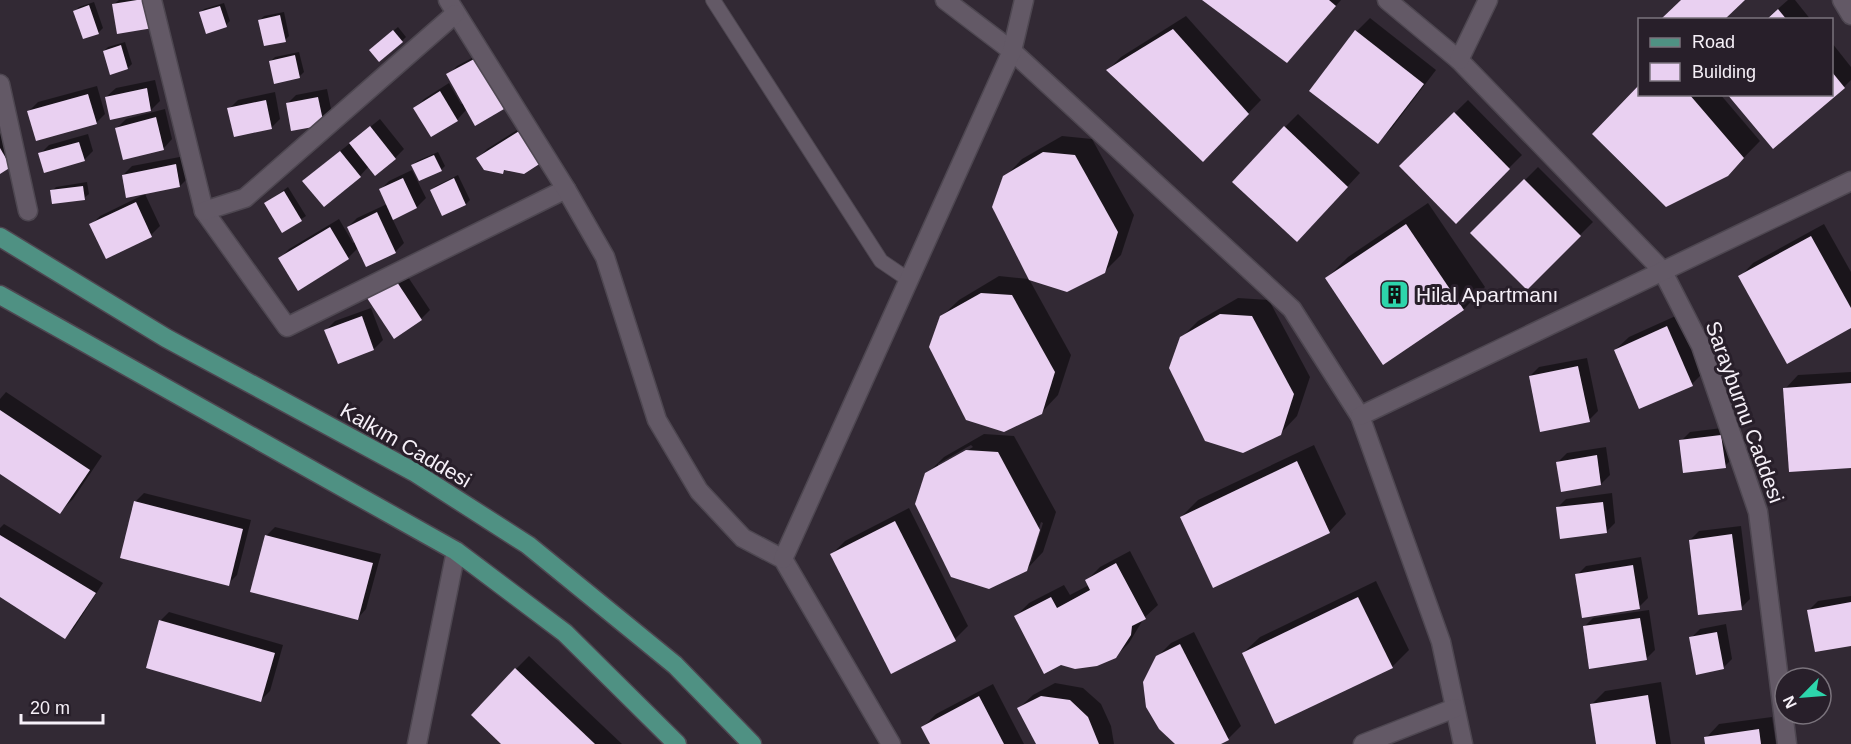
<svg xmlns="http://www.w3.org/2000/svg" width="1851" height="744" viewBox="0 0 1851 744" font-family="Helvetica,sans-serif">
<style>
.shadow{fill:#0007;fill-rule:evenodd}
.building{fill:#e9d0f1}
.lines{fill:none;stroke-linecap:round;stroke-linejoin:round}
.lane-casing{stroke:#4e4751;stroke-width:16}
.street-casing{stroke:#4e4751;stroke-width:21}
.primary-casing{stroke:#4e4751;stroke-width:21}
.lane{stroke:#635966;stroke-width:14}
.street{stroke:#635966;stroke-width:18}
.primary{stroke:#4f9183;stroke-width:18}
.labels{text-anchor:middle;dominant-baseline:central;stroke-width:6;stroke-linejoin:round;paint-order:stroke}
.poi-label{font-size:21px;fill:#f6f0f8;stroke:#281f2a;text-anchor:start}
.street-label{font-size:21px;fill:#f6f0f8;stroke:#281f2a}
</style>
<rect width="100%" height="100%" fill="#322934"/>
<!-- shadow -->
<g class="shadow">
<polygon points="119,0 158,0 114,4"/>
<polygon points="1205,0 1341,0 1300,47"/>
<polygon points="1788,0 1795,0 1811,20 1765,20"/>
<polygon points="94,2 103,28 98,33 75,11 79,7"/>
<polygon points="224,3 230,21 226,25 200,13 204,9"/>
<polygon points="284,12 289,36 285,40 260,20 264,16"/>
<polygon points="1186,16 1261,100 1203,160 1108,70 1121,57"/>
<polygon points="1370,18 1436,70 1391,129 1378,142 1311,90 1357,31"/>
<polygon points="398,27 406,37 402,41 375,46"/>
<polygon points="125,42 132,64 128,68 104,51 108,47"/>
<polygon points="1832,43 1851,67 1851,80 1844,87 1832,94"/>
<polygon points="485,51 512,99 503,108 467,109 457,120 415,108 424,99 449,83 461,104 464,103 448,75 457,66"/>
<polygon points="299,52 304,72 299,77 271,61 275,57"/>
<polygon points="155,80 160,101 151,110 106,97 116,88"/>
<polygon points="97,86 105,114 96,123 29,111 38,102"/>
<polygon points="327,89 332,114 323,123 287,104 296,95"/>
<polygon points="275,92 280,119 271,128 229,109 238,100"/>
<polygon points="1640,94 1720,94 1760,141 1727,175"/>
<polygon points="1468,100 1522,155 1456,221 1401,166"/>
<polygon points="165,109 172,139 164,148 117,128 126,119"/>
<polygon points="1298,114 1360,173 1310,227 1285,127"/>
<polygon points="380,119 404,149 395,158 369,166 360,176 313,173"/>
<polygon points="533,120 506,169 502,173 478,158 487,149"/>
<polygon points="0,124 19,157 0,172"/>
<polygon points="88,134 93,151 84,160 40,154 49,145"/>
<polygon points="1062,136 1092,139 1134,215 1121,255 1104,272 1005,177 1022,159"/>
<polygon points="438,152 445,166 441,170 413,165 417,161"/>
<polygon points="185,156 189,177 180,186 123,175 132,166"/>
<polygon points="1538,167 1593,222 1527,288 1472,233"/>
<polygon points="412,170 426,198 417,207 392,218 404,243 395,252 358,248 348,258 280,258 289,249 339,219 353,243 355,242 348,227 357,218 387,204 380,190 389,181"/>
<polygon points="458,175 470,200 466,204 443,214 431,190 436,186"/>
<polygon points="87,182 89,194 84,198 52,191 56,187"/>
<polygon points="288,187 306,216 283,231 266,203"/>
<polygon points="145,194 160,226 151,235 91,225 100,216"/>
<polygon points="1428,203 1485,287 1464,309 1384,363 1327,278 1348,257"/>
<polygon points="1824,224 1851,272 1851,327 1740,277 1753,263"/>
<polygon points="404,271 430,310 421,319 369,298"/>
<polygon points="999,276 1029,279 1071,355 1058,395 1041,413 941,317 959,300"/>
<polygon points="1238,298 1269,300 1310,377 1297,416 1280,434 1181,338 1198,321"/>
<polygon points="371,308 383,340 374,349 339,362 326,330 335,321"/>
<polygon points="1680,314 1705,371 1692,384 1615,350 1629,337"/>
<polygon points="1587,358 1598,411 1589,420 1530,376 1539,367"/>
<polygon points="1851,372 1851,466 1785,389 1798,375"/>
<polygon points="6,392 102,456 73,499 60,512 0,472 0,399"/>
<polygon points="1730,427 1734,457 1725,466 1681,441 1690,432"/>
<path d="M984,434L1014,436L1056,512L1043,552L1026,570L927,474L944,457ZM971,445L973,447L938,468V464ZM1041,522L1043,523L1031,562H1028Z"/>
<polygon points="1314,445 1346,514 1330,531 1214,586 1181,517 1198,500"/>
<polygon points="1606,447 1610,475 1601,484 1558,462 1567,453"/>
<polygon points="144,493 251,520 237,575 228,584 135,502"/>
<polygon points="1612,493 1615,523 1606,532 1557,508 1566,499"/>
<polygon points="909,508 968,626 955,639 832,554 845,541"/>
<polygon points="4,524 103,583 74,628 65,637 0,595 0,528"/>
<polygon points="1741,526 1750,599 1741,608 1690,540 1699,531"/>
<polygon points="275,527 381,554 366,609 358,618 266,536"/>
<polygon points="1130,551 1158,605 1144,618 1129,643 1116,656 1016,616 1029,603 1064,585 1070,595 1089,585 1087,580 1100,567"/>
<polygon points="1641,557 1648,598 1639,607 1577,575 1586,566"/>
<polygon points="1376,581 1409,650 1392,667 1243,653 1260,637"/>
<polygon points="1851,596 1851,644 1809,610 1818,601"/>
<polygon points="1649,610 1655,650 1646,659 1584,627 1593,618"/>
<polygon points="169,612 283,645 270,691 261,700 160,621"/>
<polygon points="1726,624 1732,659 1723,668 1691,638 1700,629"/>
<polygon points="1194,632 1241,726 1228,739 1217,744 1178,744 1157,657 1171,643"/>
<polygon points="529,656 622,744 503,744 516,669"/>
<polygon points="1661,682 1671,744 1598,744 1591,705 1605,691"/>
<polygon points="1055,683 1083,688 1101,704 1111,726 1114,744 1038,744 1019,708 1033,695"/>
<polygon points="993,684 1024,744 931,744 923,727 936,714"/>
<polygon points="1772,717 1776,744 1707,744 1706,738 1719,724"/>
</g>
<!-- building -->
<g class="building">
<polygon points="137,0 148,0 153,28 117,34 112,4"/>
<polygon points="1202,0 1329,0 1336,6 1287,63"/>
<polygon points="1681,0 1745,0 1724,20 1660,20"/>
<polygon points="89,5 99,34 83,39 73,11"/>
<polygon points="220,6 227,27 206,34 199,12"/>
<polygon points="1778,9 1787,20 1766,20"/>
<polygon points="280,15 286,42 264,46 258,20"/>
<polygon points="1173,29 1249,114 1203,162 1106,70"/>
<polygon points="393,30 403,42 379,62 369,50"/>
<polygon points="1355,30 1424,84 1378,144 1309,91"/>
<polygon points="121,45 128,69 110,75 103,51"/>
<polygon points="295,55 300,78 274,84 269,61"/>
<polygon points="476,58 504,109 475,126 446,74"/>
<polygon points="1832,72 1845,88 1773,149 1727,94 1832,94"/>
<polygon points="1640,84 1640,94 1689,94 1744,158 1728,176 1666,207 1592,134"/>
<polygon points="147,88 151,111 110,120 105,97"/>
<polygon points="440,91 458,121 431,137 413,108"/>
<polygon points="88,94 97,124 36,141 27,111"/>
<polygon points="318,97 324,125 291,131 286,103"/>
<polygon points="266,100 272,129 234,137 227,108"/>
<polygon points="1454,112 1510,169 1456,224 1399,166"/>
<polygon points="156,117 164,150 123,160 115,128"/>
<polygon points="370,126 396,159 375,176 349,143"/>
<polygon points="1284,126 1348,187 1297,242 1232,182"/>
<polygon points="524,128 544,161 524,174 504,170 503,174 484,170 476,158"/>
<polygon points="79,142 85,161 44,173 38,153"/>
<polygon points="0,148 11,167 0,174"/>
<polygon points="340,151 361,177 324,207 302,181"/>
<polygon points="1043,152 1075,155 1118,232 1105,273 1067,292 1029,280 992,207 1003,176"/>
<polygon points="434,155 442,171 419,181 411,165"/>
<polygon points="176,164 180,187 126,198 122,175"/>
<polygon points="403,178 417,208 393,220 379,189"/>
<polygon points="454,178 466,205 442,216 430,190"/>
<polygon points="1524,179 1581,236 1527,290 1470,233"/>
<polygon points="83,186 85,200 52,204 50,190"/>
<polygon points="284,191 302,221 282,233 264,203"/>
<polygon points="136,202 152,237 106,259 89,224"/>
<polygon points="377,212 396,253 366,267 347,227"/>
<polygon points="1406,224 1464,310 1383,365 1325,278"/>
<polygon points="330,227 349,259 298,291 278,258"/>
<polygon points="1811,236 1851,308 1851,328 1787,364 1738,276"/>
<polygon points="395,279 422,320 394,339 367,298"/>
<polygon points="981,293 1012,295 1055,372 1042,414 1004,432 966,420 929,347 940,316"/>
<polygon points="1220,314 1252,316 1294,394 1281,435 1243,453 1205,441 1169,368 1180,337"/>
<polygon points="362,316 374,350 338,364 324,330"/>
<polygon points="1667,326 1693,386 1639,409 1614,350"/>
<polygon points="1578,366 1590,422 1540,432 1529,376"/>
<polygon points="1851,383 1851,468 1789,472 1783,388"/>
<polygon points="0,410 90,470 60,514 0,474"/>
<polygon points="1721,435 1726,468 1683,473 1679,440"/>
<polygon points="966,450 998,452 1040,530 1027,571 989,589 951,577 915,504 925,473"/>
<polygon points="1597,455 1601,485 1561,492 1556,462"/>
<polygon points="1297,461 1330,533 1213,588 1180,517"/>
<polygon points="134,501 243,529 229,586 120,558"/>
<polygon points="1603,502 1607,533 1560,539 1556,507"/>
<polygon points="895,521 956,641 891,674 830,554"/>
<polygon points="1732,534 1742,610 1698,615 1689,540"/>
<polygon points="0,535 96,593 65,639 0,597"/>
<polygon points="265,535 373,563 358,620 250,592"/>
<polygon points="1116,563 1146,619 1132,626 1131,635 1116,658 1097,666 1075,669 1061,665 1044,674 1014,616 1051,597 1057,608 1090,590 1085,580"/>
<polygon points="1633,565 1640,609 1582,618 1575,574"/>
<polygon points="1358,597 1393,668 1275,724 1242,653"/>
<polygon points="1851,602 1851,646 1815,652 1807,610"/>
<polygon points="1640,618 1647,660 1589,669 1583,626"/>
<polygon points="159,620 275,653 261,702 146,668"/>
<polygon points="1717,632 1724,669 1696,675 1689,637"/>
<polygon points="1180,644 1229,740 1221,744 1175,744 1159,729 1146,707 1143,682 1156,656"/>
<polygon points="515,668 595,744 501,744 471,715"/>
<polygon points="1648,695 1656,744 1596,744 1590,704"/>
<polygon points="979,696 1004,744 930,744 921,727"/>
<polygon points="1041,696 1070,700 1088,717 1099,744 1036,744 1017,708"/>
<polygon points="1759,729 1761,744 1705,744 1704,737"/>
</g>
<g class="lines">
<defs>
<polyline id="lane" points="713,0 881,261 909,280"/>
<g id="street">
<polyline points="152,0 204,211 287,327 566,189"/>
<polyline points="448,0 566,189 605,257 657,420 699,491 743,538 783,559 891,744"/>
<polyline points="945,0 1012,51 1292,309 1360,416 1441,642 1463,744"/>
<polyline points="1387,0 1459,60 1662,270 1701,346 1758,512 1787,744"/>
<polyline points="1842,0 1851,15"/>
<polyline points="1459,60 1488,0"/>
<polyline points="0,84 28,211"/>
<polyline points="204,211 245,198 455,14"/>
<polyline points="1360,416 1851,181"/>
<polyline points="783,559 1012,51 1024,0"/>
<polyline points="417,744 456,551"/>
<polyline points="1363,744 1455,708"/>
</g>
<g id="primary">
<polyline points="0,237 166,338 414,472 528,545 675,665 752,744"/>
<polyline points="0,295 456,551 565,633 677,744"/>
</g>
</defs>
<!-- lane casing -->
<use href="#lane" class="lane-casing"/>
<!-- street casing -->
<use href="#street" class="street-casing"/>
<!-- primary casing -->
<use href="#primary" class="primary-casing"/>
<!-- lane -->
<use href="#lane" class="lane"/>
<!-- street -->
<use href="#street" class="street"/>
<!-- primary -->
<use href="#primary" class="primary"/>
</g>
<!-- icons -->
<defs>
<symbol id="building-square" viewBox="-11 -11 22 22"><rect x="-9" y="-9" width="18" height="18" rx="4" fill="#2dd5ab" stroke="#281f2a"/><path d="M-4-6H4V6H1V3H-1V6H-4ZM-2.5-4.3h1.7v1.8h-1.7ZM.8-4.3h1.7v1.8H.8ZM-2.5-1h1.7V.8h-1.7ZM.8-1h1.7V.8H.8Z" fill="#111"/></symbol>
</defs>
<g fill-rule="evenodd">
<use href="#building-square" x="1378" y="278" width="33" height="33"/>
</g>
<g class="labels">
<!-- poi labels -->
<g class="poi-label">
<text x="1416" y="294">Hilal Apartmanı</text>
</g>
<!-- street labels -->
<g class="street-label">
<text transform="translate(1745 412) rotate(70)">Sarayburnu Caddesi</text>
<text transform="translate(406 445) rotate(30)">Kalkım Caddesi</text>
</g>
</g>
<!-- legend -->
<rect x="1638" y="18" width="195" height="78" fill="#281f2a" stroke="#7a737c" stroke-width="1.5"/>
<rect x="1650" y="38" width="30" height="9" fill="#4f9183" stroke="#7a737c" stroke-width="1.5"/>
<text x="1692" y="48" font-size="18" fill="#f6f0f8">Road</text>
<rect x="1650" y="63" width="30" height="18" fill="#e9d0f1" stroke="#7a737c" stroke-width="1.5"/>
<text x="1692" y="78" font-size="18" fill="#f6f0f8">Building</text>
<!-- north arrow -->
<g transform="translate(1803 696) rotate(245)"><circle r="28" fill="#281f2a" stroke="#7a737c" stroke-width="1.5"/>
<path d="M0-4.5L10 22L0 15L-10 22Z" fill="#2dd5ab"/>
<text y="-9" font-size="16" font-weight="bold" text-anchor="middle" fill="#f6f0f8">N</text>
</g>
<!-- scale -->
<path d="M21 714v9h82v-9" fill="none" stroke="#f6f0f8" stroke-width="3"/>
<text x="30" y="714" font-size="18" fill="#f6f0f8" stroke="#281f2a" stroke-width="4.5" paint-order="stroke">20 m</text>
</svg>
